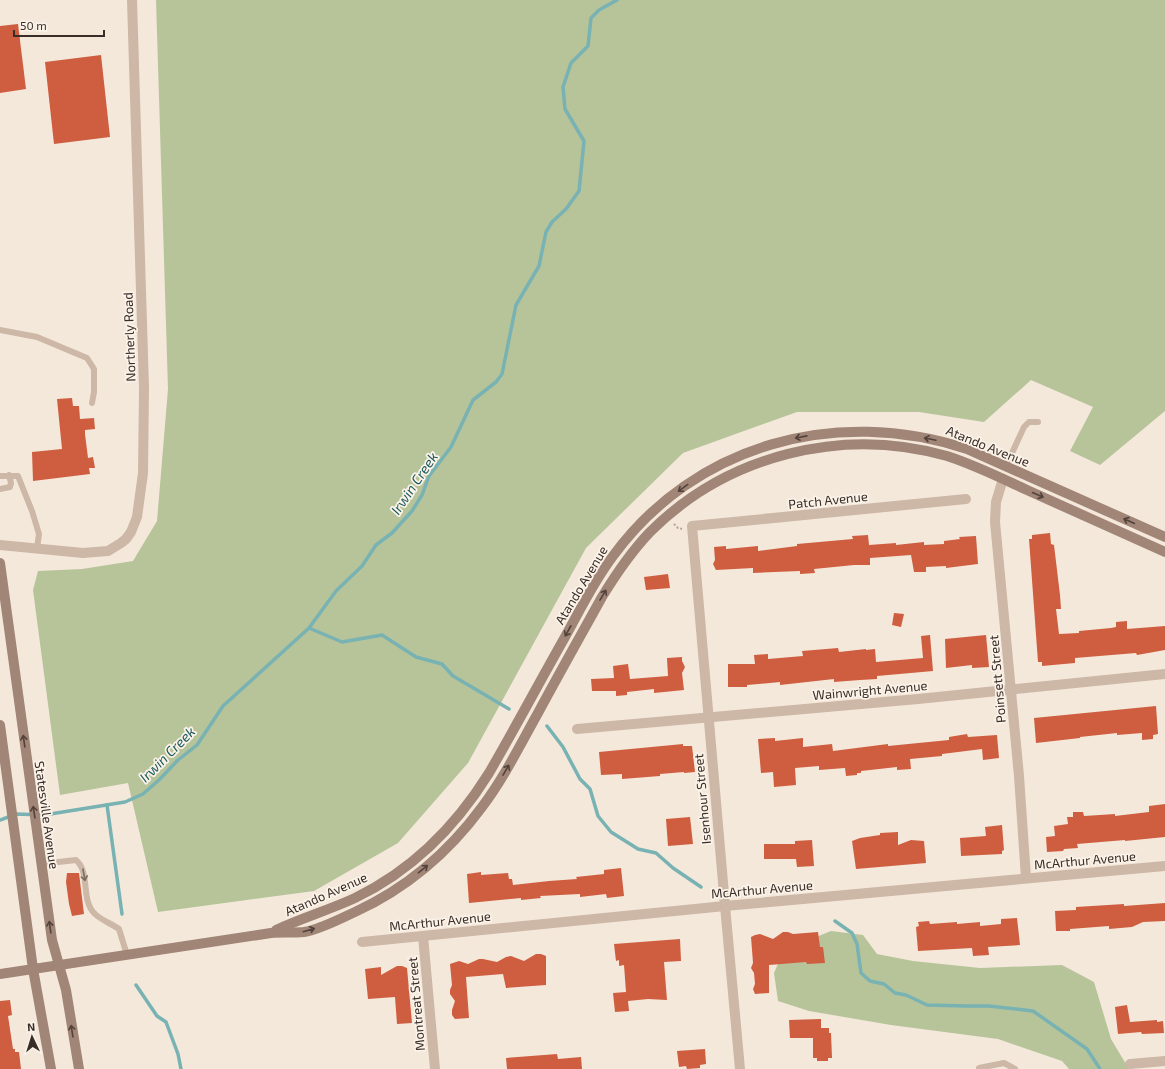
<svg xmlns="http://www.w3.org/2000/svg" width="1165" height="1069" viewBox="0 0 1165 1069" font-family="'Exo 2',sans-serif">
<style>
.green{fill:#b7c49a}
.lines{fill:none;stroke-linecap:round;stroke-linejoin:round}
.stream{stroke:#78b2b3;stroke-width:3.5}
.building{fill:#cf5d3f}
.path{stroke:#b9a190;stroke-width:2;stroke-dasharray:2 2;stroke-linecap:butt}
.lane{stroke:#cdb7a6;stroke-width:6}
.street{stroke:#cdb7a6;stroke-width:10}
.secondary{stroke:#a18577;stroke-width:10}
.oneway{stroke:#53433c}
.oneway2{stroke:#7c6b61}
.labels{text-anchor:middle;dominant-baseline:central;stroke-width:3.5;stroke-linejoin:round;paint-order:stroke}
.street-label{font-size:13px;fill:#392d28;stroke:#fbf2e8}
.water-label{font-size:14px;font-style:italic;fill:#1a5b5d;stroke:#fbf2e8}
</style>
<rect width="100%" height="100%" fill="#f4e8db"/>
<!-- green -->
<g class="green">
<polygon points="156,0 1165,0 1165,411 1100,465 1070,451 1093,407 1031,380 984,422 919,412 797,412 683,453 586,548 468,763 398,843 314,891 158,912 128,783 60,795 33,590 38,571 82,569 133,561 157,521 168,389"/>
<polygon points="831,931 863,935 877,954 913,961 980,968 1062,965 1094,982 1111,1039 1129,1069 1069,1069 1062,1061 998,1039 891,1025 809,1011 778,1001 774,973 784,950"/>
</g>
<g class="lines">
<!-- stream -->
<g class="stream">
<polyline points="309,628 342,642 382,635 416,657 442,664 453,676 509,709"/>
<polyline points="547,726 563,747 580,779 590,789 598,816 611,832 638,849 656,853 673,868 701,887"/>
<polyline points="107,805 122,914"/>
<polyline points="0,820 16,814 44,815 125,802 143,794 160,779 178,760 197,745 223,706 309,628 336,591 362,566 376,545 392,533 412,511 422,495 429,476 451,447 473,400 496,382 502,374 516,305 539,266 546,232 552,222 566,209 579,191 584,141 565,109 563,87 571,63 588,46 591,18 599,10 617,0"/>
<polyline points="835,921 852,933 857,944 861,973 870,981 884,984 895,993 906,995 927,1005 966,1006 989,1006 1033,1011 1087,1049 1100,1069"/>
<polyline points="136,985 157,1016 166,1022 178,1054 181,1069"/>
</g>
</g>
<!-- building -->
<g class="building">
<polygon points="18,24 26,89 0,93 0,26"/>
<polygon points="101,55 110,137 54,144 45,62"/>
<polygon points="72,398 73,406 79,406 80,419 94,418 95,429 85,430 85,434 88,458 93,457 95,468 89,468 90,474 33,481 32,452 62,449 57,399"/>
<polygon points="1050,533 1051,544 1054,545 1060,595 1061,609 1056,609 1059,634 1079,633 1079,631 1111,628 1116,627 1116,622 1127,621 1127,629 1165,626 1165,650 1137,655 1136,653 1075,658 1075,663 1042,666 1042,662 1038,662 1029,539 1032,539 1032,535"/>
<polygon points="868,535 869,545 896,543 896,545 924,542 924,545 944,544 944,541 960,539 959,537 976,536 978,564 946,568 946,566 926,567 926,572 914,572 911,555 870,558 870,565 854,565 814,569 815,573 800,574 800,571 753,573 753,568 716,570 713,564 715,560 714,547 726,546 726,549 758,546 758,551 797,546 797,544 853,539 852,536"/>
<polygon points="668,574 670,588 646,590 644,577"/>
<polygon points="894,613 904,614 901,627 892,625"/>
<polygon points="930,635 933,671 877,676 877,679 860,680 834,682 834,679 780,685 780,682 747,685 747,687 728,687 728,664 755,664 754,655 768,654 768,659 803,656 802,651 838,648 839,652 866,649 866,650 875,649 876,662 923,658 921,636"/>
<polygon points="986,635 989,667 972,668 972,665 946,668 945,639"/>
<polygon points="682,657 682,661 685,667 682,673 684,690 654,693 654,689 627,692 627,695 616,696 616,691 592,691 591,679 614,678 613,666 628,664 630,679 668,676 667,658"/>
<polygon points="1156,706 1158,734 1153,735 1153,739 1142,740 1142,733 1117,735 1117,733 1080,737 1080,738 1036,743 1034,718"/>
<polygon points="967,734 968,737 997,735 999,758 983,760 982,749 942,754 942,756 910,759 911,769 897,770 897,767 861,771 861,773 857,773 857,775 846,776 845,768 819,770 819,766 795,768 796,785 774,787 773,772 761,773 758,739 775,738 775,741 803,738 803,747 832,744 833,751 888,744 888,746 949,740 949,737"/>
<polygon points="683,744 683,746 692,746 695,772 684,773 684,772 660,774 660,776 622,779 622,774 601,775 599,752"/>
<polygon points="1165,804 1165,837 1125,841 1125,840 1077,844 1078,848 1064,849 1063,851 1047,852 1046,837 1055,836 1054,826 1068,824 1067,817 1073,817 1073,812 1083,812 1084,816 1115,814 1115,816 1149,812 1149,806"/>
<polygon points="690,817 693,844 668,846 666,819"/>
<polygon points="1002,825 1004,850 1002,851 1002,854 961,856 960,838 986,836 985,827"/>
<polygon points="898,832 898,845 911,840 924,841 926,863 856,869 852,841 860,838 880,835 880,833"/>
<polygon points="812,840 814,866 797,867 796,859 764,859 764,844 795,844 795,841"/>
<polygon points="621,868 624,896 607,898 606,894 580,897 580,894 540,896 541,898 521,900 521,898 469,903 467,874 481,872 481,875 508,873 509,879 512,879 513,885 549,881 577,879 576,877 604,874 604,870"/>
<polygon points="67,873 79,873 84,914 72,916 69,904 66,882"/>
<polygon points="1165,903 1165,921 1143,922 1132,927 1109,929 1109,926 1070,929 1070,931 1056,931 1055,911 1076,910 1076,907 1124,904 1124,906"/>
<polygon points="1017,918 1020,945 988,947 989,955 973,956 972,948 918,951 916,927 919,926 918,922 929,921 930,924 957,922 957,924 980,922 980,926 1001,924 1001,919"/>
<polygon points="783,932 788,932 793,934 818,932 820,947 823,947 825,963 807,964 806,962 769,965 769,993 755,994 753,989 755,984 754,973 751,968 753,963 751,937 755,935 760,934 773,939"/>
<polygon points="680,939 681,961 664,962 667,1000 648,999 628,1001 629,1011 615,1012 613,993 626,992 624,965 619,966 619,960 616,961 614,944"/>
<polygon points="536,954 541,954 546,956 546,985 506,988 503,974 466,977 469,1018 455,1019 452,1015 452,1010 455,1001 450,994 450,990 452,985 450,964 459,961 468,964 479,959 483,959 497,962 506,957 511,956 524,961"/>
<polygon points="397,966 402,966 407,968 412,1023 397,1024 395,997 368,999 365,969 381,967 381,975"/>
<polygon points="10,1000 12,1015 8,1016 13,1049 15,1049 15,1052 19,1052 21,1069 0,1069 0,1001"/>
<polygon points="1127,1005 1130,1022 1157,1020 1157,1022 1163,1021 1164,1033 1142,1034 1141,1032 1118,1034 1115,1007"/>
<polygon points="821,1019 821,1028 829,1028 829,1033 831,1033 832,1058 828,1058 828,1061 817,1061 817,1058 813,1058 813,1038 790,1038 789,1020"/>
<polygon points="705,1049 706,1064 700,1065 700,1068 687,1069 686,1066 679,1067 677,1051"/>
<polygon points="557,1054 558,1059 581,1057 582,1069 507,1069 506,1058"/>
</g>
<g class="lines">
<!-- path -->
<polyline class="path" points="674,524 678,528 682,529"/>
<!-- lane -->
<g class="lane">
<polyline points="0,330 37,337 87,358 94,369 94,392 92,403"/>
<polyline points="1006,466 1024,427 1029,422 1038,422"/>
<polyline points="0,476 18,476 32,511 39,534 37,548"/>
<polyline points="0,489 10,487 11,483 9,475"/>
<path d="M41,864L76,860C91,873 80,900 95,914C101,920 112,924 119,929L127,955"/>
<polyline points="979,1068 1004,1063 1015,1069"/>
</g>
<!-- street -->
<g class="street">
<polyline points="1003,479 996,502 995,522 1019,776 1026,878"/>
<polyline points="0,545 83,553 108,551 121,543 126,539 131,532 137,517 143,473 144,388 132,0"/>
<polyline points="577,729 918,699 1165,674"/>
<polyline points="423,936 435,1069"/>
<polyline points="362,942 725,906 1165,866"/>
<polyline points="1130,1064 1165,1061"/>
<polyline points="740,1069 726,917 692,526 966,499"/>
</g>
<!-- secondary -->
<g class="secondary">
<polyline points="0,563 52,940 66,990 79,1069"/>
<polyline points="0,725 33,969 51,1069"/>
<path d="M276,930C302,918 329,910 355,898C411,871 456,826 489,773C515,728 539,683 565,637C580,610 594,581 613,556C695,444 836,406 967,449L1165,537"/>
<path d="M0,974L271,933C281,932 293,933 304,932C321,929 339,919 355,912C405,889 449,852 482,807C504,778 520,745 538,713C559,674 581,635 602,597C616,574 631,552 650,532C727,455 842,426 947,456C975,465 1001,478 1027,490C1073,511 1119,531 1165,552"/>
</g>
</g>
<!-- one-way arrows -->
<defs><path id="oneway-shaft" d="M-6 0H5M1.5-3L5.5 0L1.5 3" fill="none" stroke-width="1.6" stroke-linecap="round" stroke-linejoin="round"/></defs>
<g class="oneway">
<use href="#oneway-shaft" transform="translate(801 437) rotate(169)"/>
<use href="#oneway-shaft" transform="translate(930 439) rotate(-168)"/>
<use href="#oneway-shaft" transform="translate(683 488) rotate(144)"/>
<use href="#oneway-shaft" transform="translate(1038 495) rotate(24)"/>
<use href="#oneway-shaft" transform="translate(1129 521) rotate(-156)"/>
<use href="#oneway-shaft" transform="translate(603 595) rotate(-59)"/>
<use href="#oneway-shaft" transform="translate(568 631) rotate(119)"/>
<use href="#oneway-shaft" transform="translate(24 741) rotate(-98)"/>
<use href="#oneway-shaft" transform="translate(506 770) rotate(-60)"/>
<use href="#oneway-shaft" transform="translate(34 812) rotate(-99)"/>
<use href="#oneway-shaft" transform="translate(423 869) rotate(-39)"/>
<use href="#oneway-shaft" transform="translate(50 927) rotate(-98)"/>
<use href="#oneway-shaft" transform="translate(309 930) rotate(-16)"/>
<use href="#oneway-shaft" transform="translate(72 1031) rotate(-99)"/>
</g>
<use class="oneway2" href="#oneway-shaft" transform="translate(84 875) rotate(80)"/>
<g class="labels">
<!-- street labels -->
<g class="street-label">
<text transform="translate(129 337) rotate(-92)">Northerly Road</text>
<text transform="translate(988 446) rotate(22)">Atando Avenue</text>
<text transform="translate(828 500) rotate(-6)">Patch Avenue</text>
<text transform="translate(581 585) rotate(-59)">Atando Avenue</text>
<text transform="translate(997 679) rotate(-95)">Poinsett Street</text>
<text transform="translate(870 690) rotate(-5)">Wainwright Avenue</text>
<text transform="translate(702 799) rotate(-95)">Isenhour Street</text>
<text transform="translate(47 815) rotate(82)">Statesville Avenue</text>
<text transform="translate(1085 860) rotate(-5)">McArthur Avenue</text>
<text transform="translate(762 889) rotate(-5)">McArthur Avenue</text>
<text transform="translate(326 894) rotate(-24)">Atando Avenue</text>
<text transform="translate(440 921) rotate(-6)">McArthur Avenue</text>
<text transform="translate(416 1004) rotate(-95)">Montreat Street</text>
</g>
<!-- water labels -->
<g class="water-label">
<text transform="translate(414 483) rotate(-56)">Irwin Creek</text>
<text transform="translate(167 754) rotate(-45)">Irwin Creek</text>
</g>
</g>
<!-- north arrow -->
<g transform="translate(32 1037) rotate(356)" stroke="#fbf2e8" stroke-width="3" paint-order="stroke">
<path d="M0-3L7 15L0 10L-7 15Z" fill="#392d28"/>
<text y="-6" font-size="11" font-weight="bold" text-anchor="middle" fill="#392d28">N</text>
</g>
<!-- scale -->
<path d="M14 30v6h90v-6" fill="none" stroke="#392d28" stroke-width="2"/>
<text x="20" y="30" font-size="12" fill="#392d28" stroke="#fbf2e8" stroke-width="3" paint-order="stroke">50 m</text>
</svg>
